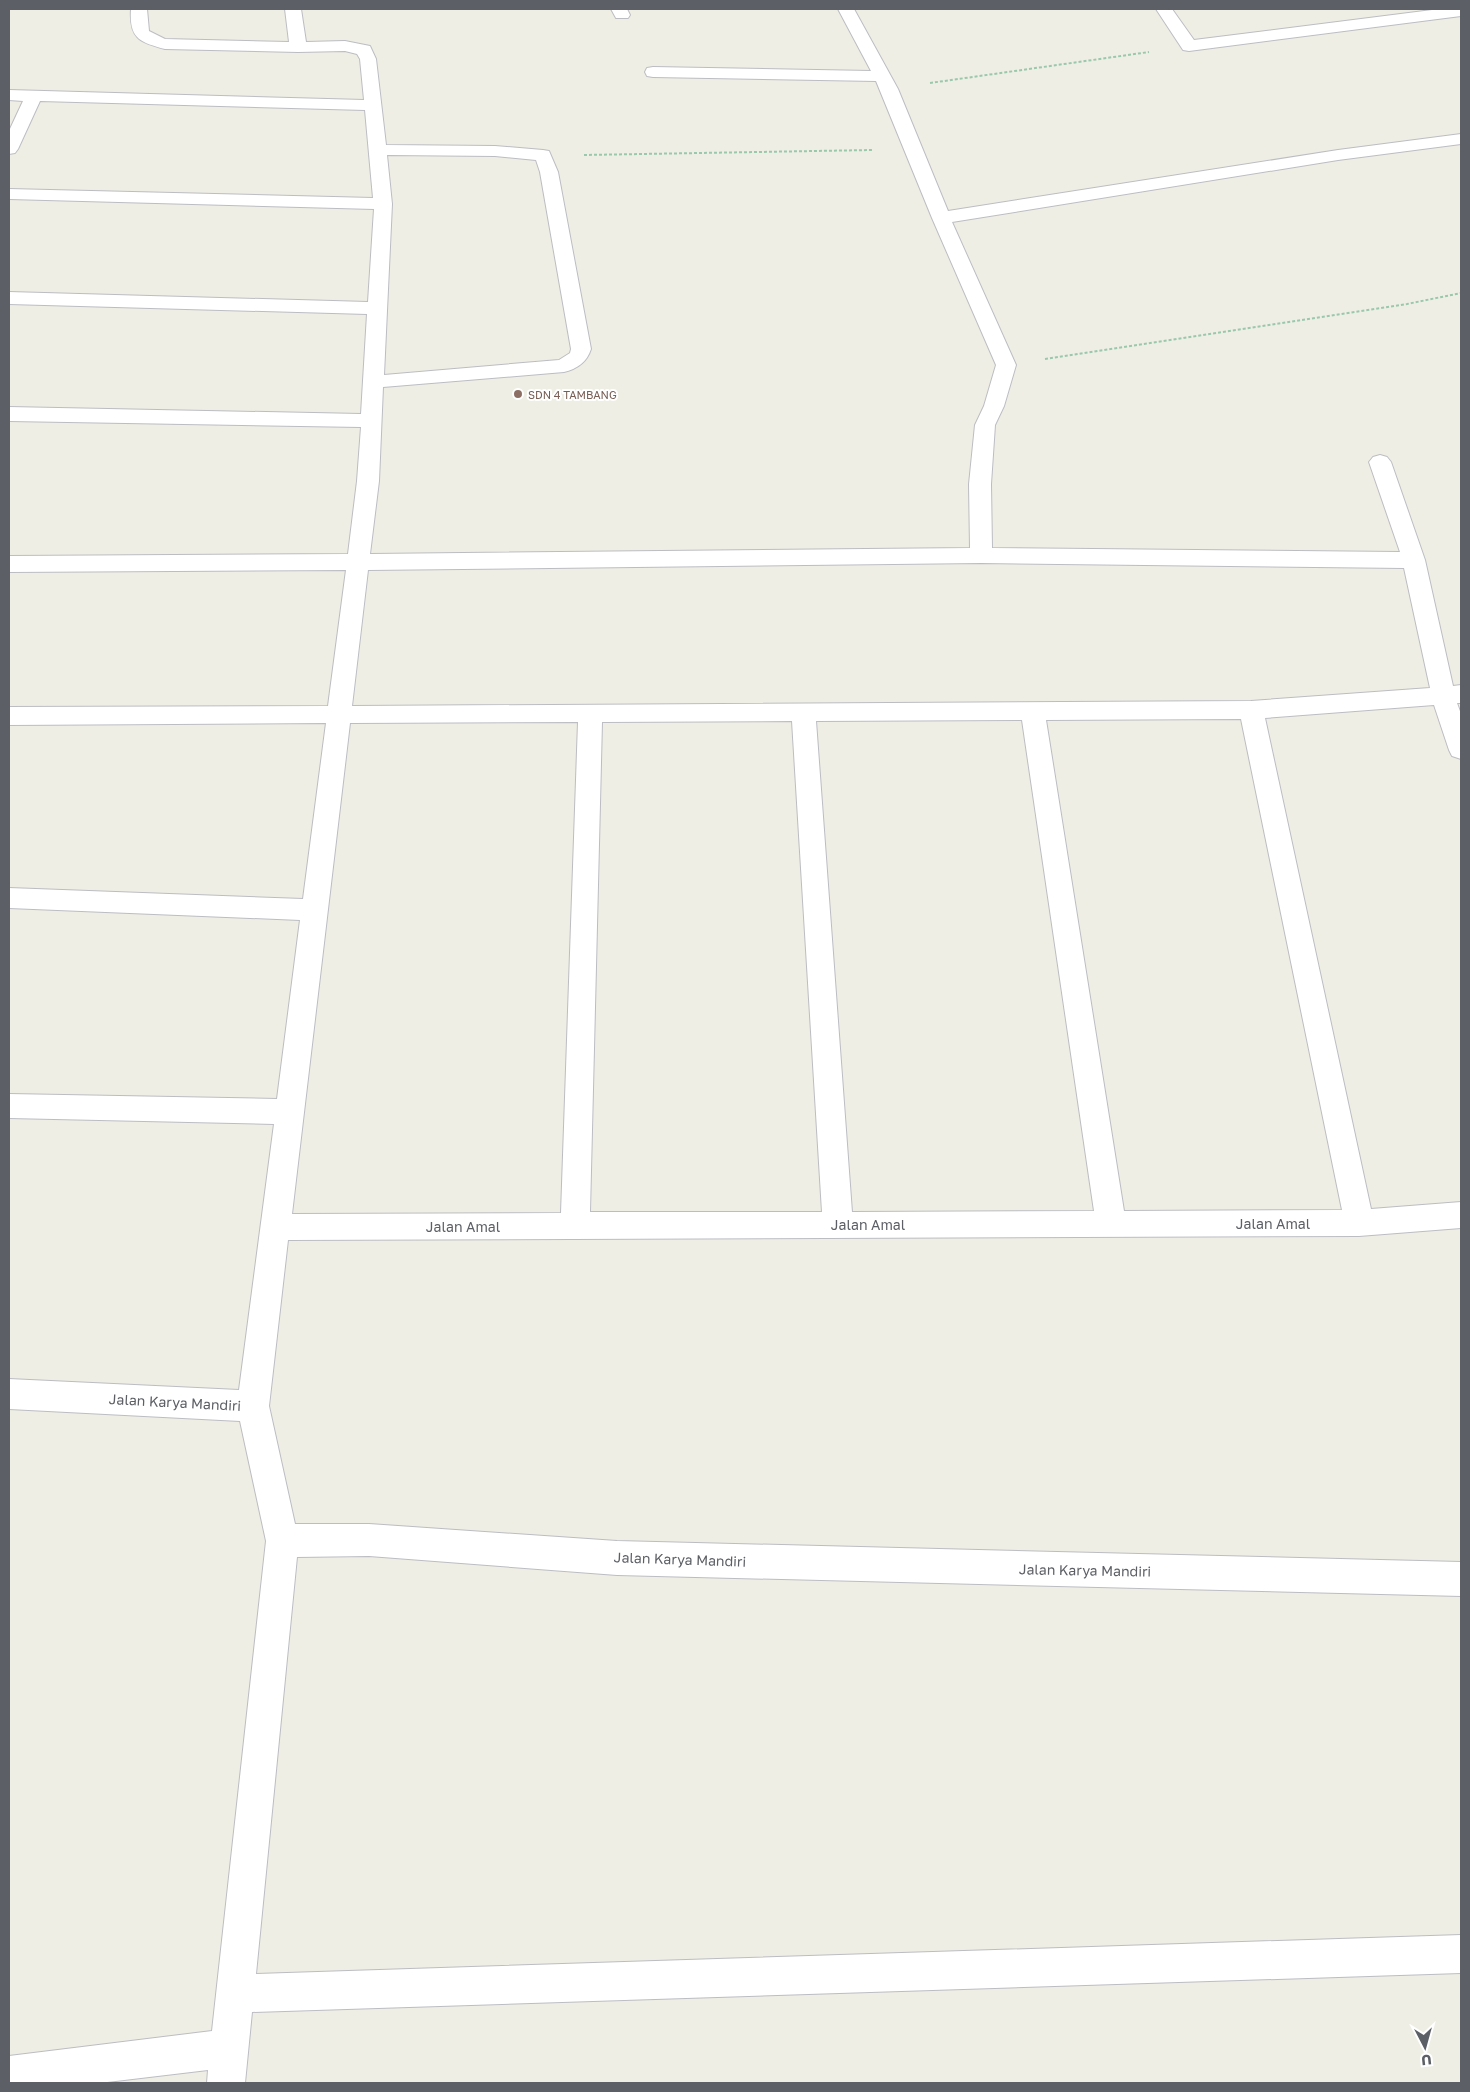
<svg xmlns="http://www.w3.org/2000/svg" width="1470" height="2092" viewBox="0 0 1470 2092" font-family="'Golos Text',sans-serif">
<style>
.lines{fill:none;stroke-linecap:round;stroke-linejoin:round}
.minor-casing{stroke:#bcbdc3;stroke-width:2}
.path{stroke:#99c8ad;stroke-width:2;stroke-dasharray:3 2;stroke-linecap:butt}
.minor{fill:#fff;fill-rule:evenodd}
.education-dot{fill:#8d6e63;stroke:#fff;stroke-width:2}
.labels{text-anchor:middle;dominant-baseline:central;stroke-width:4;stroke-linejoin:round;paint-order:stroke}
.far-education-label{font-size:11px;fill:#785e54;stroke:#fff;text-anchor:start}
.street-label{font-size:14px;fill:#5c5f65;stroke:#fff}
</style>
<rect width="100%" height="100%" fill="#efeee4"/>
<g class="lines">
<defs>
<g id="minor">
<path d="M131,9H147L149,31L165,39L289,42L285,9H301L306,42L345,41L370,46L376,59L386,145L495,146L543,150L549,151L558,172L591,349C587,362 577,369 564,372L383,387L379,481L370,554L970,548L969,484L975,425L984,406L996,365L932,218L876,81L653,77L647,76L645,72L647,68L653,67L871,71L838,9H854L898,89L948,211L1338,150L1461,134V144L1338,160L952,222L1016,365L1004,406L995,425L991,484L992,548L1400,552L1369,462L1373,457L1380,455L1387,457L1391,462L1425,560L1453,686L1461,685V703H1457L1461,714V759L1452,756L1449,750L1434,705L1265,718L1371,1209L1461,1202V1228L1359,1236L288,1240L269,1406L295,1524H369L617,1541L1461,1562V1596L617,1575L369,1556L297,1557L256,1974L1461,1935V1973L252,2012L245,2083H207L208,2070L99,2083H9V2056L212,2031L266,1541L240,1421L9,1409V1379L239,1390L274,1124L9,1118V1094L277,1099L300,920L9,908V888L303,899L326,723L9,725V707L328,706L346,570L9,572V556L348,554L357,481L361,427L9,421V407L361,414L367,314L9,304V292L368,302L374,209L9,199V189L373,198L365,110L40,101L18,149L15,153L9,154V131L23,101L9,100V90L364,100L360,59L357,54L345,51L298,52L165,49C139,42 129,38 131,9ZM387,155L495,156L536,160L540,172L571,349L570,353L559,360L384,375L392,204ZM981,563L1404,568L1430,688L1251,701L352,706L368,570ZM1241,719L1342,1210L1124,1211L1046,720ZM1022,720L1094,1211L852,1212L816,721ZM792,721L822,1212H590L602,722ZM578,722L561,1213L292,1214L350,723Z"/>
<polygon points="611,9 627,9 630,15 628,18 616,18"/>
<polygon points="1156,9 1172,9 1194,40 1440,9 1461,9 1461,16 1189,51 1183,50"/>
</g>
</defs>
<!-- minor casing -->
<use href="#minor" class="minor-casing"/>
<!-- path -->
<g class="path">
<polyline points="930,83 1149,52"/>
<polyline points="584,155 872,150"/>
<polyline points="1045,359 1407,304 1461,293"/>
</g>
<!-- minor -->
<use href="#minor" class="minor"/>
</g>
<!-- markers -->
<circle class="education-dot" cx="518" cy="394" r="5"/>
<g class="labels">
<!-- far-education labels -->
<g class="far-education-label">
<text x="528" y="394">SDN 4 TAMBANG</text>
</g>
<!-- street labels -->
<g class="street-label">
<text x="1273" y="1223">Jalan Amal</text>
<text x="868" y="1224">Jalan Amal</text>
<text x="463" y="1226">Jalan Amal</text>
<text transform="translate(175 1402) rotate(3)">Jalan Karya Mandiri</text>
<text transform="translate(680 1559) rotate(2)">Jalan Karya Mandiri</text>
<text transform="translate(1085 1570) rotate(1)">Jalan Karya Mandiri</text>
</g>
</g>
<!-- border -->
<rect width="1470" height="2092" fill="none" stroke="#5c5f65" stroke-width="20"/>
<!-- north arrow -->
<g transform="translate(1425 2047) rotate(174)" stroke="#ffffff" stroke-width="4" paint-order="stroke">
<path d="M0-4L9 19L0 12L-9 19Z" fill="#5c5f65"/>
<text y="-8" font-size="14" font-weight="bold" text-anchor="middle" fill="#5c5f65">U</text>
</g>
</svg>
